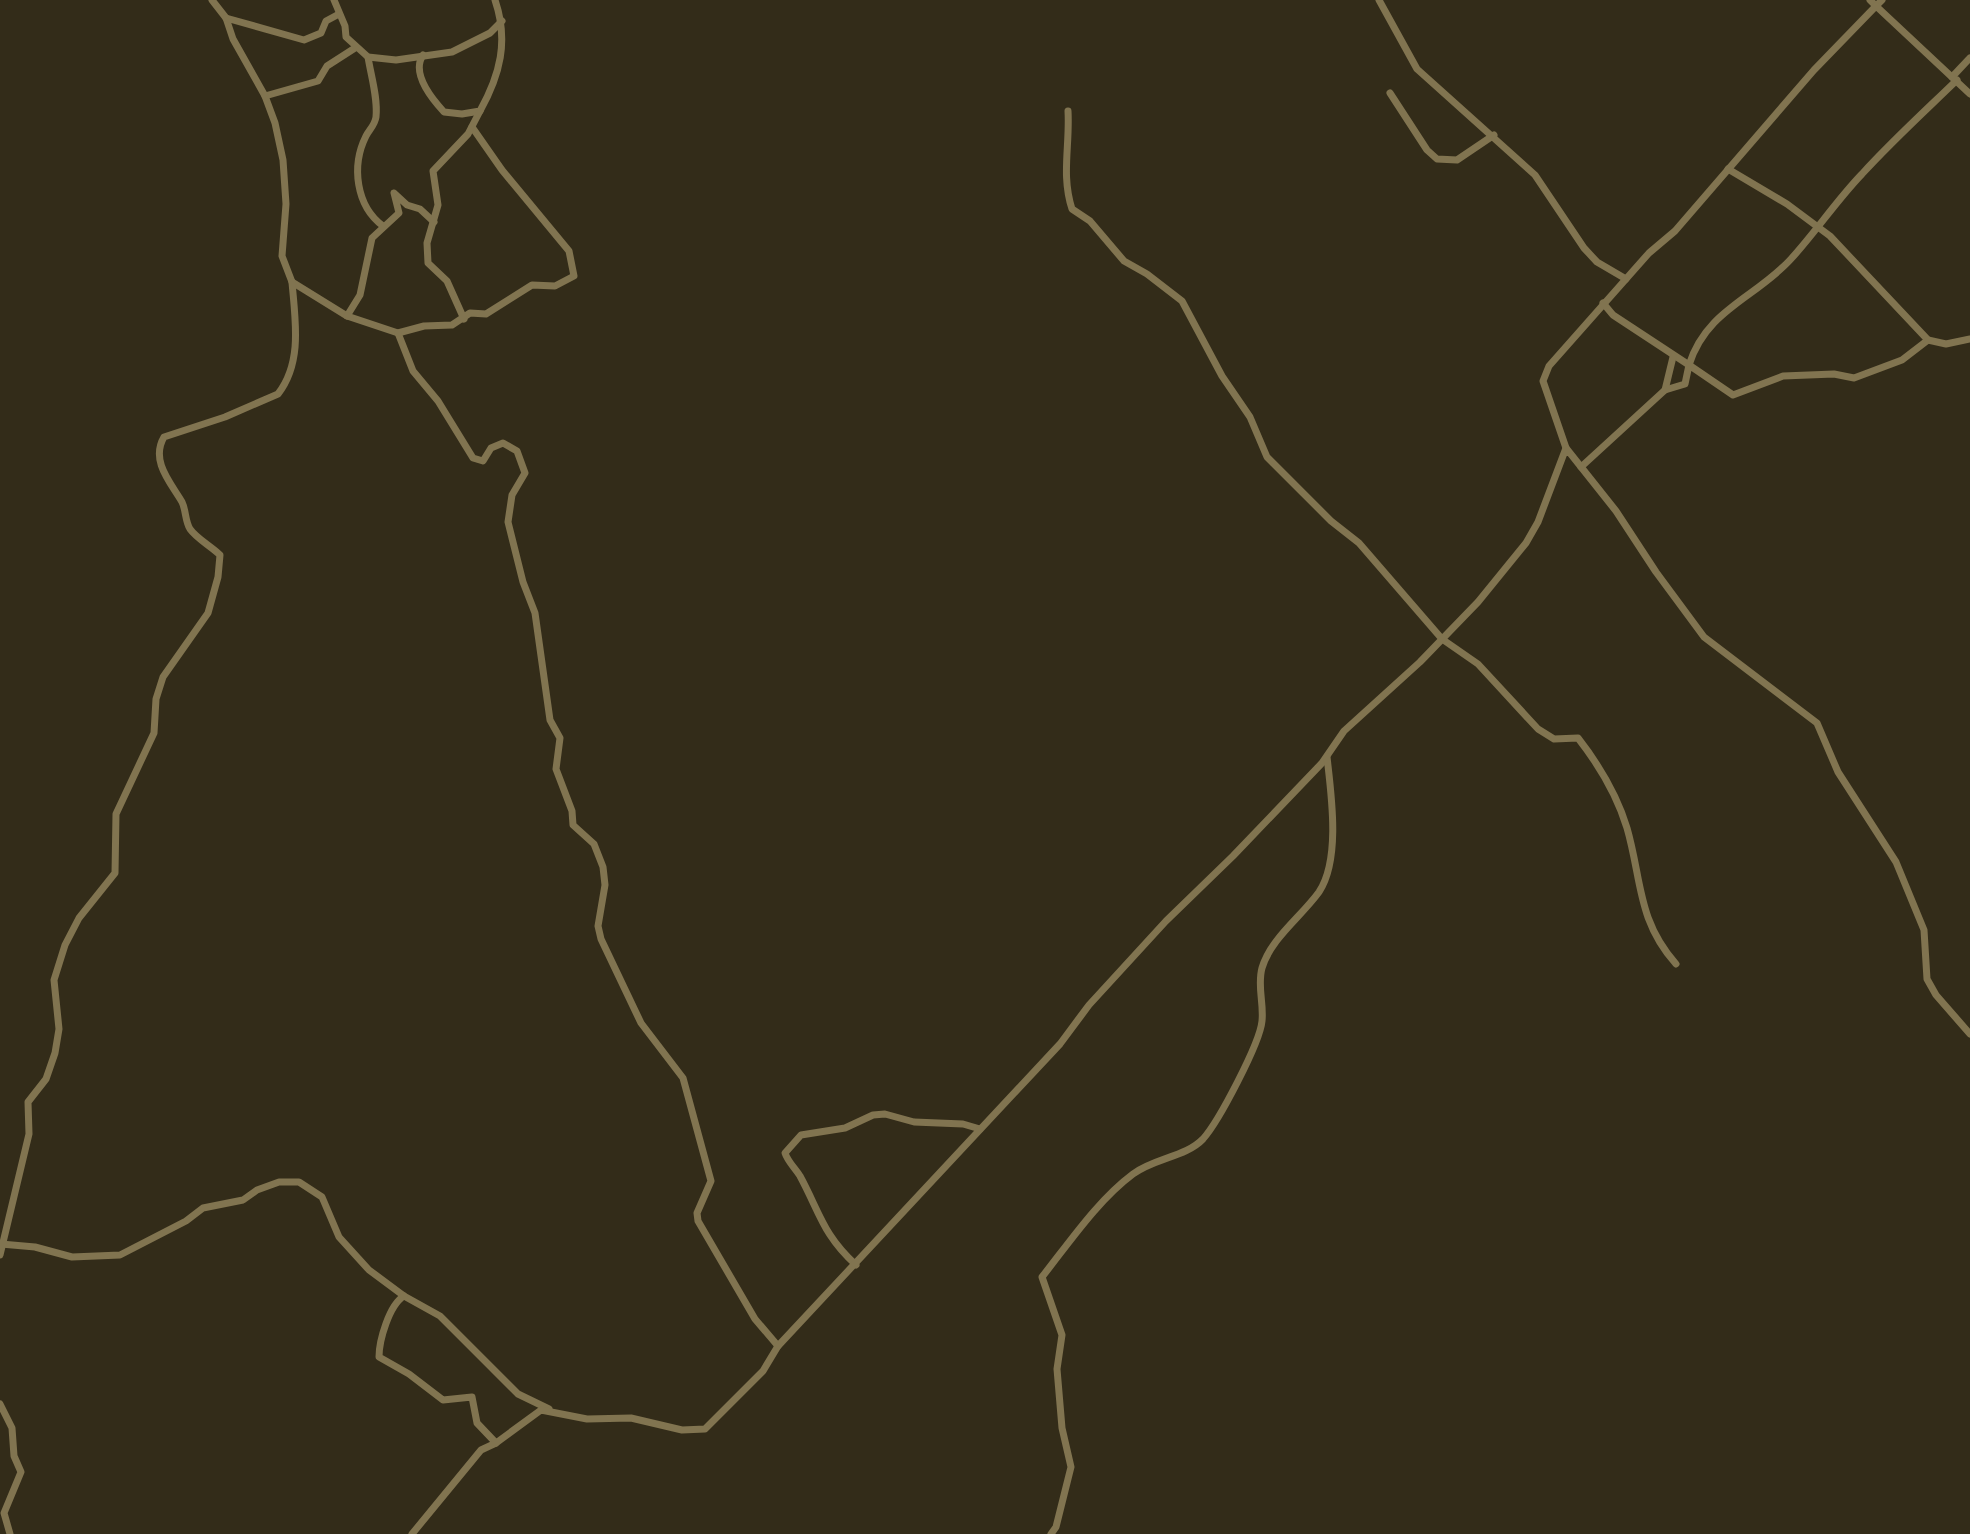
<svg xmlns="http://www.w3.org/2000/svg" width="1970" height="1534" viewBox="0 0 1970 1534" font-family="'Times New Roman',serif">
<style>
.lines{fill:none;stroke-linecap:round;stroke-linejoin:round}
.street{stroke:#817450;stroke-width:7}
</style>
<rect width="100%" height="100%" fill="#332c19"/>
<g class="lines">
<!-- street -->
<g class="street">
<polyline points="212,0 226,18 233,39 265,96 318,81 327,66 355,48"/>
<polyline points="334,0 345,26 346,37 368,57 396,60 452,52 490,33 502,21"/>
<polyline points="1379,0 1417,69 1535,175 1584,248 1597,262 1626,279"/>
<polyline points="1870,0 1876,6 1882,0"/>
<polyline points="226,18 304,40 321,33 326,21 339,14"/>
<path d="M423,55C411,73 432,99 444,112L462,114L480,111C500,75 509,41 495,0"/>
<path d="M368,57C371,76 378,98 376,117C375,125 369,130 366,136C351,166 356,206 383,226"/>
<polyline points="1952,77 1970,58"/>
<polyline points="1390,93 1427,150 1437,159 1457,160 1494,135"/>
<polyline points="265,96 275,123 283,160 286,204 282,256 292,282 347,316 360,295 372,238 399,213 394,193 407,205 420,209 434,222"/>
<path d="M1068,111C1070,146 1061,175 1072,209L1090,221L1124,261L1147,274L1182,301L1222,376L1250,417L1267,457L1331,521L1359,543L1442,639L1478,664L1538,729L1554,739L1578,738C1599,765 1617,795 1627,828C1642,880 1637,920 1676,964"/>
<polyline points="1728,169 1787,204 1830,236 1928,340 1946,344 1970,339"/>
<path d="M1603,303L1613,315L1689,365C1706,310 1755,298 1790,260C1815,233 1836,201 1862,174C1892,141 1925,111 1957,80"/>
<polyline points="347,316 398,333 424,326 452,325 470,313 486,314 532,285 555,286 574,276 569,251 502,170 472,127"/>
<polyline points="464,319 447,281 428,263 427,243 438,205 433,171 468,134 480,111"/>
<polyline points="398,333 413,371 438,401 473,458 483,461 491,448 503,443 517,451 525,473 512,495 508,522 523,582 535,613 550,720 560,738 556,769 572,811 573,825 594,844 603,867 605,885 598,926 601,939 641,1023 683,1078 711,1181 697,1213 698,1221 755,1319 778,1346"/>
<polyline points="1665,390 1673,357"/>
<polyline points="1566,448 1543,381 1549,366 1649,253 1675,231 1814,70 1876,6 1970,94"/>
<polyline points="1581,467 1665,390 1685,384 1689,365 1733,395 1783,376 1834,374 1854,378 1902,360 1928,340"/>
<polyline points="1,1244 35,1247 72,1257 120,1255 186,1221 203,1208 243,1200 257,1190 279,1182 299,1182 322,1197 339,1237 369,1270 404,1296 440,1316 518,1394 549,1409"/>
<path d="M0,1255L29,1134L28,1102L46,1079L55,1053L59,1029L54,980L65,945L79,918L115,873L116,814L154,733L156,699L163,677L208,613L218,577L220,555C211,546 197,539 190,529C185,521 186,510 182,502C171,483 150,461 164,437L225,417L278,394C303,362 295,319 292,282"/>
<path d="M856,1265C823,1235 820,1213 800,1176C795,1168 788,1162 785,1153L801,1135L845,1128L873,1115L885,1114L914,1122L963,1124L980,1129"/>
<path d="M404,1296C389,1305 379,1341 379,1357L409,1374L443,1400L472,1397L477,1423L496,1443"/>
<polyline points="0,1404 12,1428 14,1456 21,1472 4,1513 10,1534"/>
<polyline points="412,1534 481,1450 496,1443 541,1410 587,1419 631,1418 682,1430 705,1429 763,1371 778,1346 1060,1044 1089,1005 1166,921 1233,856 1322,763 1344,731 1420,662 1478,602 1526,543 1538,522 1566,448 1616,511 1656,572 1704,637 1817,723 1838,772 1896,862 1924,930 1927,979 1936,995 1970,1034"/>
<path d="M1051,1534L1056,1527L1071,1467L1062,1428L1057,1369L1062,1335L1042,1277C1069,1243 1098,1200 1133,1174C1154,1158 1186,1157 1203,1139C1219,1121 1260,1043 1262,1021C1264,1003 1257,986 1262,968C1271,938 1301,917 1319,892C1341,859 1331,793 1327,757"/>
</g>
</g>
</svg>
